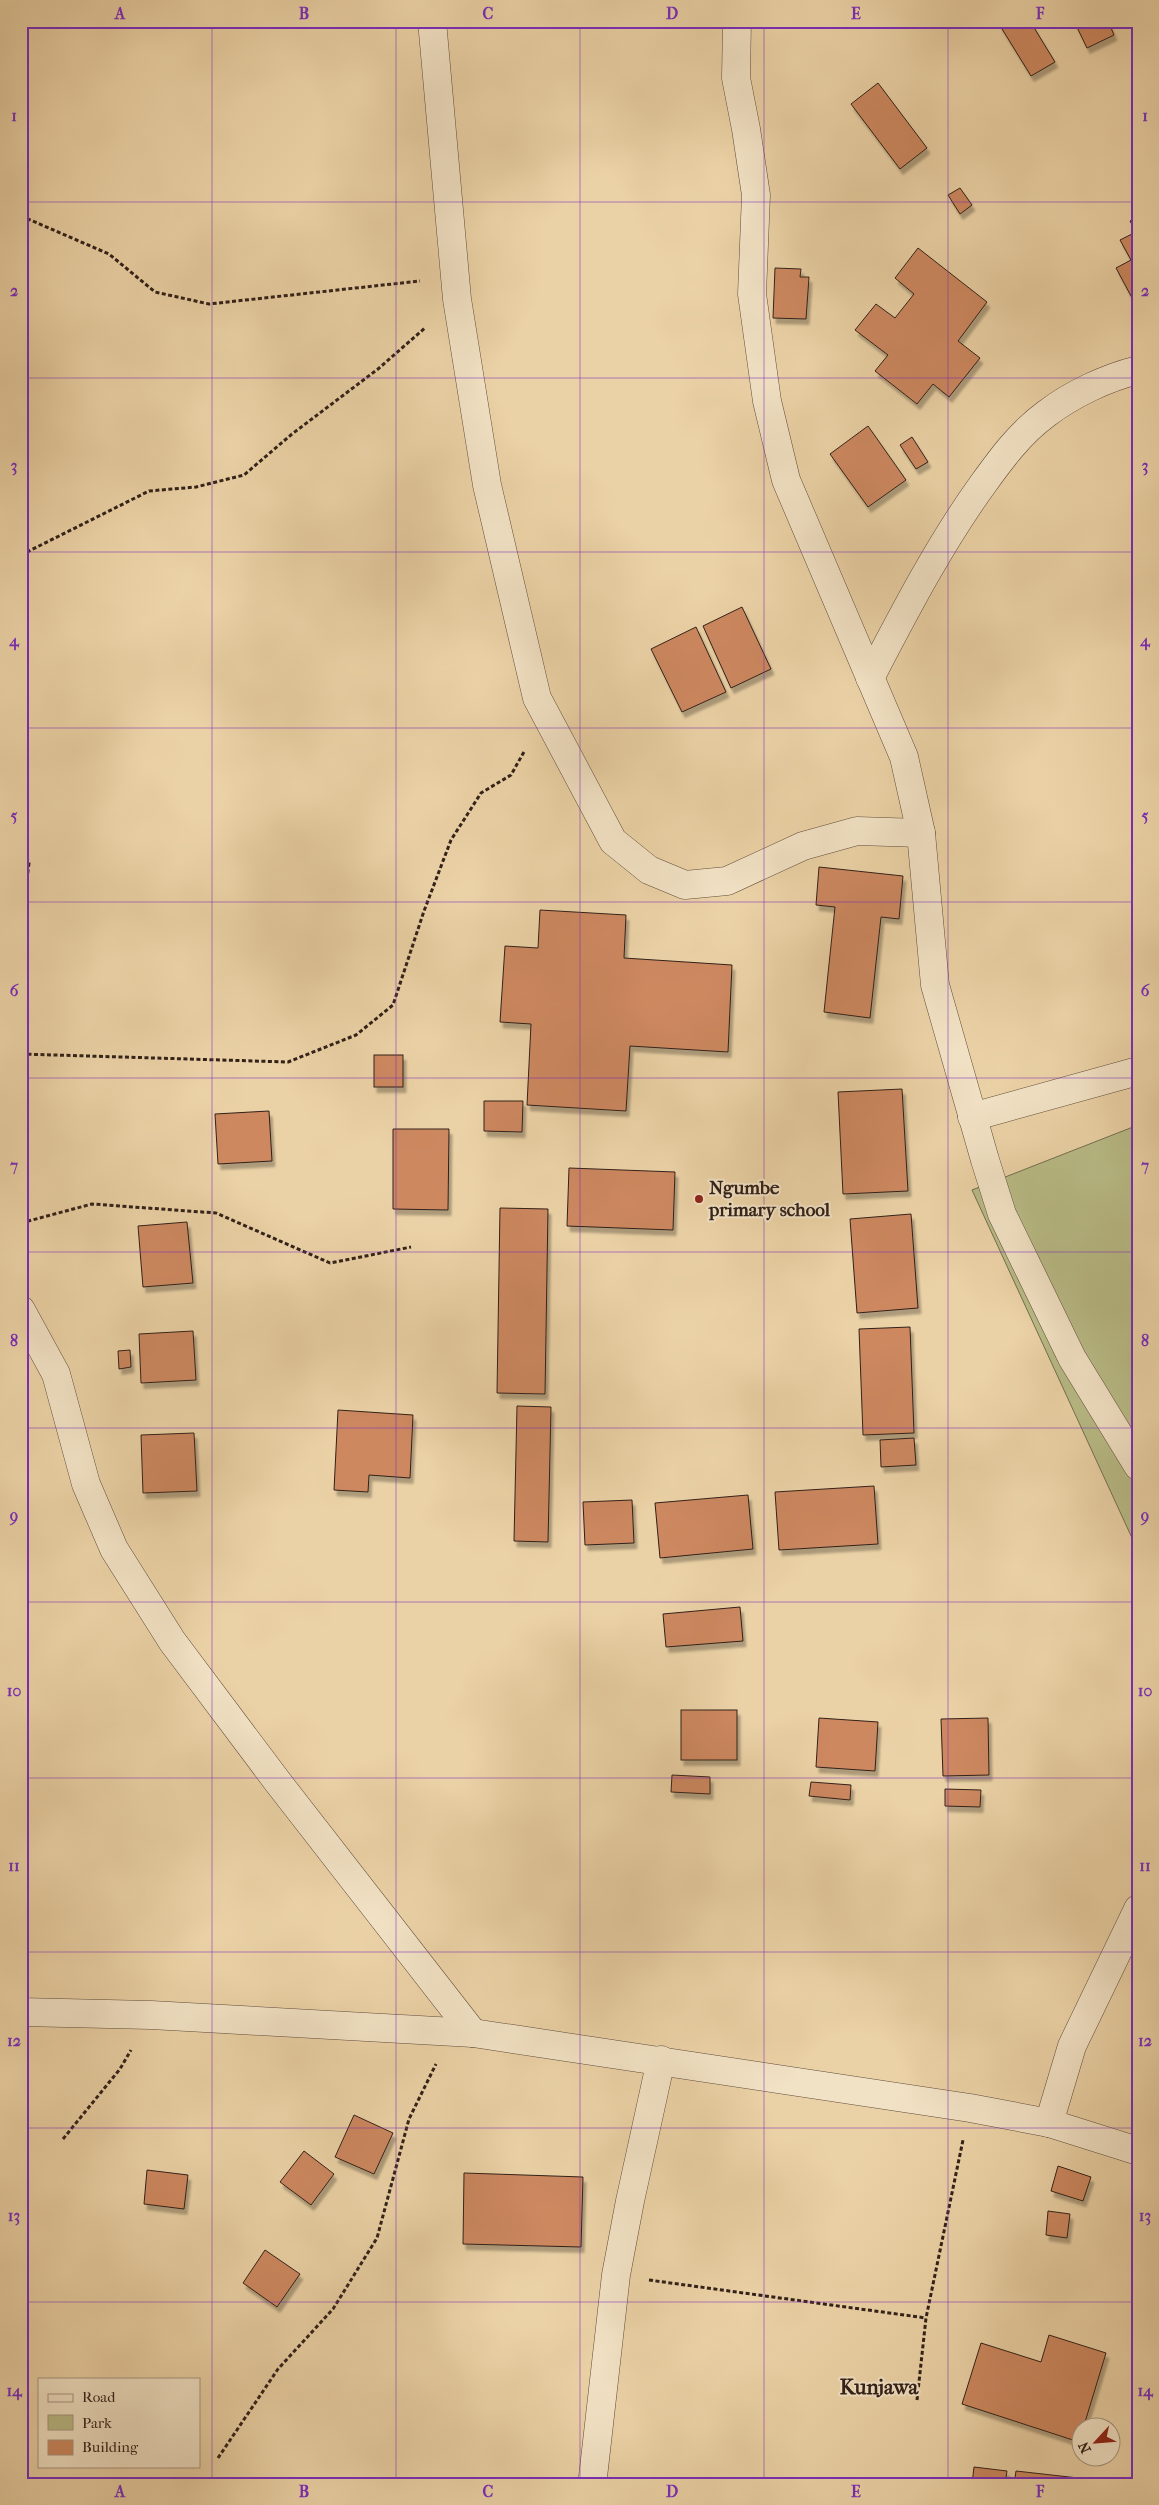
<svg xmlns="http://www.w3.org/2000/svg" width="1159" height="2505" viewBox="0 0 1159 2505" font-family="'IM FELL French Canon',serif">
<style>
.green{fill:#b8bb86;stroke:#746e50}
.building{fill:#cd8860;stroke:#312019;filter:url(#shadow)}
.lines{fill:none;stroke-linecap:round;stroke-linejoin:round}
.minor-casing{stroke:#604c3c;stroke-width:29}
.path{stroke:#312019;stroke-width:3;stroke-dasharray:4 2.5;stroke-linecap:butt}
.minor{stroke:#f2e2c5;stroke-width:28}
.grid{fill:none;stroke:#7b2cbf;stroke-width:1;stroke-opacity:0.55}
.poi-dot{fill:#8f2418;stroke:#f2e2c5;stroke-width:2}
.labels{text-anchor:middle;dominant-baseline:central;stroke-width:4;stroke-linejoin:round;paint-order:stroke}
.poi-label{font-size:19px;font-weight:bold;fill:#312019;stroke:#f2e2c5;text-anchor:start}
.quarter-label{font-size:21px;font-weight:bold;fill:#312019;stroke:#f2e2c5}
.neatline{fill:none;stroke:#7b2cbf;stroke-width:2}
.grid-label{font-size:16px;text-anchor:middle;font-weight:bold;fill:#7b2cbf}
</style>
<defs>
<filter id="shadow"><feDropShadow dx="3" dy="5.5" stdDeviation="1" flood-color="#0004"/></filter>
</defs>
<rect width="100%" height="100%" fill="#ebd2a6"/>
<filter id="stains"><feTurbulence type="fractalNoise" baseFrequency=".004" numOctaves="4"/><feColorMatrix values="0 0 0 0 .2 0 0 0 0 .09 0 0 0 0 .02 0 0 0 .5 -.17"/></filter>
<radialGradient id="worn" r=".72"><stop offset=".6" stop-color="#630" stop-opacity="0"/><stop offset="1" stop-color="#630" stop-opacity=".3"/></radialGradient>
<!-- green -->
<polygon class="green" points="1138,1125 1138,1551 972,1190"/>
<!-- building -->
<g class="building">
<polygon points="1004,21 1030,21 1055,62 1031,76 999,24"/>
<polygon points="1074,21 1108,21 1114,35 1087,48"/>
<polygon points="878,83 927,148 900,169 851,104"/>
<polygon points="960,188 972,205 960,214 948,195"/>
<polygon points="1138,216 1138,309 1116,268 1131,260 1120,240 1136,232 1130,221"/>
<polygon points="918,248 987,302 958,341 980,358 949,397 933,384 917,404 875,371 888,355 855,330 876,304 895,318 914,294 895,278"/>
<polygon points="775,268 801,269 800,277 809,277 806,319 773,318"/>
<polygon points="868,426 906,480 868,507 830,454"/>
<polygon points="912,437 928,462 916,469 900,445"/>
<polygon points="742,607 771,669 731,688 703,626"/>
<polygon points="696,627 726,692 682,712 651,649"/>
<polygon points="819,867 903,876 899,919 881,917 870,1018 824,1012 835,907 816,905"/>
<polygon points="540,910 626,915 624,958 732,965 728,1052 630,1046 626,1111 527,1105 531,1024 500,1022 505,946 538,948"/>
<rect x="374" y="1055" width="29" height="32"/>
<polygon points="902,1089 908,1191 843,1194 838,1092"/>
<polygon points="484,1101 523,1101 522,1132 484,1131"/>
<polygon points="269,1111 272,1161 218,1164 215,1114"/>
<polygon points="393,1129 449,1129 448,1210 393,1209"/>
<polygon points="569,1168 675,1172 673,1230 567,1226"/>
<polygon points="500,1208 548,1209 545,1394 497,1393"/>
<polygon points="911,1214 918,1308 857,1313 850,1219"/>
<polygon points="187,1222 193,1283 143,1287 138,1226"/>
<polygon points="910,1327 914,1433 863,1435 859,1329"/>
<polygon points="193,1331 196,1380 141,1383 139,1334"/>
<polygon points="130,1350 131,1367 119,1369 118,1351"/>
<polygon points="517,1406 551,1407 548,1542 514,1541"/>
<polygon points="338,1410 413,1415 410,1478 369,1475 368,1492 334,1490"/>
<polygon points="194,1433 197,1491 143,1493 141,1435"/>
<polygon points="914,1438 916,1465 881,1467 880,1440"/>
<polygon points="874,1486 878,1544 779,1550 775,1492"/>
<polygon points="748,1495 753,1549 660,1558 655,1503"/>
<polygon points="632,1500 634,1543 585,1545 583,1502"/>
<polygon points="740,1607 743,1641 666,1647 663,1614"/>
<rect x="681" y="1710" width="56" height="50"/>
<polygon points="819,1718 878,1722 875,1771 816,1767"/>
<polygon points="988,1718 989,1775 943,1776 941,1719"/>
<polygon points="672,1775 710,1777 710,1794 671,1792"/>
<polygon points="811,1782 851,1785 850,1800 809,1796"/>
<polygon points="945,1789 981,1790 980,1807 945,1806"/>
<polygon points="354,2115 393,2133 374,2174 335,2157"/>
<polygon points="304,2151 334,2174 311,2205 280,2182"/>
<polygon points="1058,2166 1091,2177 1083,2201 1051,2191"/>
<polygon points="147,2170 188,2175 184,2209 144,2204"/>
<polygon points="464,2173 583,2177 581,2247 463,2244"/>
<polygon points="1048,2211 1070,2214 1067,2238 1046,2235"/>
<polygon points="265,2250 300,2274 277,2307 243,2283"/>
<polygon points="1049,2335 1106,2353 1079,2442 962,2404 981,2343 1041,2362"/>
<polygon points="974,2467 1007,2471 1005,2484 972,2484"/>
<polygon points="1016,2471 1105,2481 1105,2484 1014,2484"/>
</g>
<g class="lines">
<defs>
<g id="minor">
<polyline points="432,21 457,299 487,485 537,698 613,841 649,870 685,885 727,881 803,846 857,831 921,833"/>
<polyline points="737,21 736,78 746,129 756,195 752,294 767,401 786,480 904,757 921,833 935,985 985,1160 1002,1214 1072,1358 1138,1466"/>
<path d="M870,678C905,611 939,545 983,484C1001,459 1020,433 1046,414C1072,394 1106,378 1138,370"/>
<polyline points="972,1117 1138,1071"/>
<polyline points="21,1310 56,1374 86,1484 114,1549 172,1641 277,1781 473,2033"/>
<polyline points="21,2012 151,2015 473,2033 970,2108 1049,2123 1138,2151"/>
<polyline points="1049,2123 1072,2046 1138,1909"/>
<polyline points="594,2484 593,2477 616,2275 630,2201 661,2060"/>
</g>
</defs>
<!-- minor casing -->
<use href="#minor" class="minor-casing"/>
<!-- path -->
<g class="path">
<polyline points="21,216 109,254 155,292 209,304 420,281"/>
<polyline points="21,555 149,491 196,487 244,475 292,434 378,369 426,327"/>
<polyline points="21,845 29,863 21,925"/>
<polyline points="21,1054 288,1062 356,1035 393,1005 424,911 451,840 481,793 511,775 525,750"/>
<polyline points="21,1223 92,1204 216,1213 330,1263 411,1247"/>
<polyline points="63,2139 120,2069 131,2050"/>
<polyline points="649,2280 926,2318"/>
<polyline points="917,2400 926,2318 963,2140"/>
<polyline points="218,2458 278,2369 333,2309 377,2238 409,2119 436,2064"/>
</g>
<!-- minor -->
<use href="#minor" class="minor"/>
</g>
<!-- grid -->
<path class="grid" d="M212,21V2484M396,21V2484M580,21V2484M764,21V2484M948,21V2484M21,202H1138M21,378H1138M21,552H1138M21,728H1138M21,902H1138M21,1078H1138M21,1252H1138M21,1428H1138M21,1602H1138M21,1778H1138M21,1952H1138M21,2128H1138M21,2302H1138"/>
<!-- markers -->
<circle class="poi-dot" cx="699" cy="1199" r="5"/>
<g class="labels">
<!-- poi labels -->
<g class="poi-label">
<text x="709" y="1188">Ngumbe<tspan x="709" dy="22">primary school</tspan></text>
</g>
<!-- quarter labels -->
<g class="quarter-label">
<text x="879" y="2387">Kunjawa</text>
</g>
</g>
<!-- margin -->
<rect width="1159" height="2505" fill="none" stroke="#ebd2a6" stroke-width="55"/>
<!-- legend -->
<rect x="38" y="2378" width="162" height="90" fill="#f2e2c5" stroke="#a59480"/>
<rect x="48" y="2394" width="25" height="8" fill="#f2e2c5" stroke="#a59480"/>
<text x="82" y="2402" font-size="15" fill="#312019">Road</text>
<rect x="48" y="2415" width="25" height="15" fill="#b8bb86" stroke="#a59480"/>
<text x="82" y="2428" font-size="15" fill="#312019">Park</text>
<rect x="48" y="2440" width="25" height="15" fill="#cd8860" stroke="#a59480"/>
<text x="82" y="2452" font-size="15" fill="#312019">Building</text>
<!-- north arrow -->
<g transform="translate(1096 2442) rotate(244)"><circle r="24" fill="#f2e2c5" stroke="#a59480"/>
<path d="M0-4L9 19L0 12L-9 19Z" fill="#8f2418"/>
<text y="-8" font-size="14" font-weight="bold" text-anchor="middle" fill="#312019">N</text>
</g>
<rect x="28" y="28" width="1104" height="2450" class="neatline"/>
<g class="grid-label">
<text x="120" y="19">A</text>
<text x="304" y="19">B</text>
<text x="488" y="19">C</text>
<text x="672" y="19">D</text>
<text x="856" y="19">E</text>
<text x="1040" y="19">F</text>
<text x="14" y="121">1</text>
<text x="1145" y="121">1</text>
<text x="14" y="296">2</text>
<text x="1145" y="296">2</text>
<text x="14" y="471">3</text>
<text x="1145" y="471">3</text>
<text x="14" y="646">4</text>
<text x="1145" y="646">4</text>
<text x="14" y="821">5</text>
<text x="1145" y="821">5</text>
<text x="14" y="996">6</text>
<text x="1145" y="996">6</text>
<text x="14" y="1171">7</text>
<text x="1145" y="1171">7</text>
<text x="14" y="1346">8</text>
<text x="1145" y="1346">8</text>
<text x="14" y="1521">9</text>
<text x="1145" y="1521">9</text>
<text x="14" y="1696">10</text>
<text x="1145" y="1696">10</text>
<text x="14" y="1871">11</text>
<text x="1145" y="1871">11</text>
<text x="14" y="2046">12</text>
<text x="1145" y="2046">12</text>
<text x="14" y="2221">13</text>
<text x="1145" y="2221">13</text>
<text x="14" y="2396">14</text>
<text x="1145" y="2396">14</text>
<text x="120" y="2497">A</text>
<text x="304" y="2497">B</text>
<text x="488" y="2497">C</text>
<text x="672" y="2497">D</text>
<text x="856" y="2497">E</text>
<text x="1040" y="2497">F</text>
</g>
<rect width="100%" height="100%" filter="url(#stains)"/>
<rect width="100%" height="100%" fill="url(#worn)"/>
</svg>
